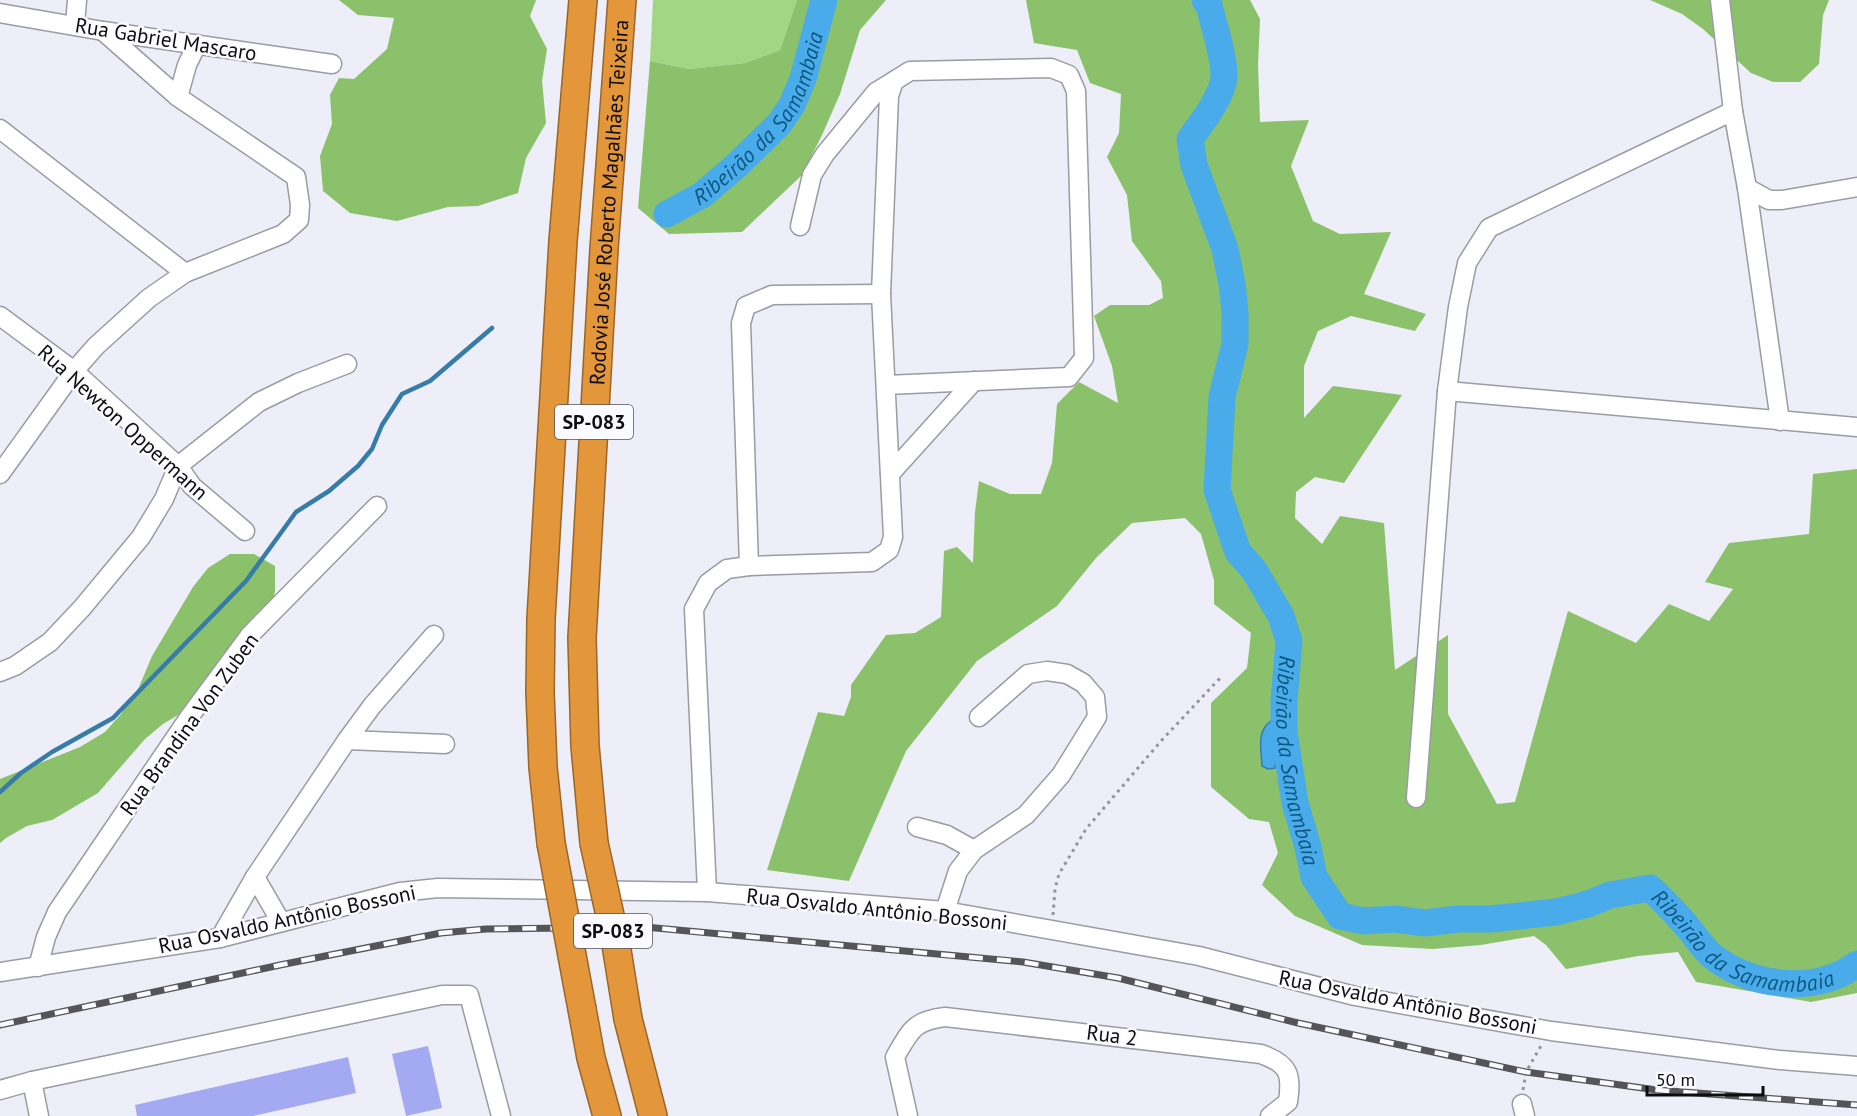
<svg xmlns="http://www.w3.org/2000/svg" width="1857" height="1116" viewBox="0 0 1857 1116" font-family="'PT Sans',sans-serif">
<style>
.green{fill:#a1d782}
.forest{fill:#8bc16b}
.water{fill:#49abea;stroke:#377ca9;stroke-width:1.5}
.lines{fill:none;stroke-linecap:round;stroke-linejoin:round}
.stream{stroke:#377ca9;stroke-width:4.5}
.river{stroke:#49abea;stroke-width:27}
.building{fill:#a4aaf2}
.minor-casing{stroke:#9a9ba3;stroke-width:21}
.highway-casing{stroke:#99662c;stroke-width:30}
.path{stroke:#94959b;stroke-width:3;stroke-dasharray:3 4.5;stroke-linecap:butt}
.minor{stroke:#fff;stroke-width:18}
.highway{stroke:#e4963b;stroke-width:27}
.rail-casing{stroke:#545459;stroke-width:7}
.rail{stroke:#fbfbff;stroke-width:4.5;stroke-dasharray:14;stroke-linecap:butt}
.highway-bridge-casing{stroke:#99662c;stroke-width:30;stroke-linecap:butt}
.highway-bridge{stroke:#e4963b;stroke-width:27}
.labels{text-anchor:middle;dominant-baseline:central;stroke-width:5;stroke-linejoin:round;paint-order:stroke}
.shield{fill:#fbfbff;stroke:#545458;stroke-width:1.5}
.shield-label{font-size:20px;font-weight:bold;fill:#0d0d10}
.street-label{font-size:21px;fill:#0d0d10;stroke:#fbfbff}
.water-label{font-size:22px;font-style:italic;fill:#0b5781;stroke:#fbfbff}
</style>
<rect width="100%" height="100%" fill="#edeef7"/>
<!-- green -->
<polygon class="green" points="653,0 797,0 780,50 745,63 689,69 650,61"/>
<!-- forest -->
<g class="forest">
<polygon points="339,0 536,0 530,16 547,49 542,81 546,123 526,158 518,193 478,206 448,207 397,221 350,213 323,191 320,156 332,124 330,95 339,78 354,79 387,49 394,18 358,15"/>
<polygon points="797,0 886,0 860,30 840,94 822,135 802,175 742,232 669,234 638,208 650,61 689,69 745,63 780,50"/>
<polygon points="1026,0 1250,0 1260,19 1258,65 1260,122 1309,120 1291,166 1313,221 1340,234 1391,232 1364,294 1426,314 1415,331 1351,316 1318,331 1304,366 1304,418 1333,386 1402,395 1344,483 1315,477 1296,492 1295,518 1322,544 1340,516 1384,523 1395,670 1448,635 1448,714 1497,804 1515,802 1568,611 1636,643 1669,604 1709,621 1733,589 1705,582 1729,543 1809,534 1813,474 1857,469 1857,993 1811,1002 1696,982 1678,952 1638,956 1566,969 1546,945 1534,936 1481,945 1433,949 1362,945 1295,916 1262,885 1278,853 1269,822 1249,819 1211,787 1211,703 1247,668 1251,633 1214,604 1214,580 1201,534 1185,518 1132,523 1096,558 1057,606 977,661 906,751 849,881 767,870 818,712 844,716 851,697 851,685 886,635 915,633 941,617 944,551 957,547 973,563 975,512 979,481 1010,494 1041,494 1052,463 1057,404 1079,382 1118,403 1112,366 1094,316 1110,305 1149,305 1163,298 1161,281 1132,241 1127,195 1107,157 1119,133 1121,94 1090,83 1077,50 1034,43"/>
<polygon points="1650,0 1829,0 1823,15 1819,64 1800,82 1773,82 1751,73 1703,29 1682,14"/>
<polygon points="230,554 254,554 275,566 275,591 271,615 188,709 163,724 145,739 98,793 52,820 27,826 6,838 0,843 0,779 80,747 105,732 121,714 139,687 152,656 193,587 208,568"/>
</g>
<!-- water -->
<path class="water" d="M1277,717L1278,743L1275,768L1268,769L1262,766C1261,744 1255,729 1277,717Z"/>
<g class="lines">
<!-- stream -->
<polyline class="stream" points="0,792 21,773 52,752 113,718 246,581 296,512 329,491 358,466 372,449 382,425 402,394 430,381 492,328"/>
<!-- river -->
<g class="river">
<path id="s1" d="M1205,0L1209,5C1213,23 1228,67 1223,83C1218,102 1201,124 1190,139L1194,165L1225,249L1232,284L1235,312V344L1222,397L1217,490L1238,552L1254,570L1281,616L1289,641L1284,701V732L1295,803L1308,847L1314,877L1340,916L1364,921L1395,919L1425,923L1458,919H1491L1556,912L1588,904L1610,895L1650,888C1665,901 1678,916 1691,931C1697,939 1704,949 1712,956C1752,987 1815,995 1857,964"/>
<path id="s2" d="M667,214L702,195L736,166L779,124L792,105L803,79L824,0"/>
</g>
</g>
<!-- building -->
<g class="building">
<polygon points="428,1046 442,1108 406,1116 392,1054"/>
<polygon points="348,1057 356,1093 253,1116 137,1116 135,1105"/>
</g>
<g class="lines">
<defs>
<g id="minor">
<polyline points="1720,0 1733,111 1747,188 1780,421"/>
<polyline points="0,13 103,31 332,64"/>
<polyline points="75,25 77,0"/>
<polyline points="178,97 187,65 197,44"/>
<polyline points="0,129 185,273"/>
<polyline points="1747,188 1769,200 1782,200 1857,187"/>
<polyline points="800,226 812,175 825,154 876,92 894,81"/>
<polyline points="0,316 74,371 178,466 192,486 245,531"/>
<polyline points="1447,391 1857,427"/>
<polyline points="0,474 74,371 96,346 149,298 185,273 283,234 299,220 300,205 296,177 178,97 103,31"/>
<polyline points="890,474 974,381"/>
<polyline points="749,566 741,323 746,306 772,295 881,294"/>
<polyline points="0,672 15,666 50,642 82,608 141,537 164,499 178,466 259,402 298,383 347,364"/>
<polyline points="347,740 445,744"/>
<polyline points="1416,798 1447,391 1458,307 1467,263 1489,228 1733,111"/>
<polyline points="917,827 947,835 974,850"/>
<polyline points="255,877 281,922"/>
<polyline points="707,892 694,609 708,583 727,569 749,566 872,562 889,550 893,537 881,294 889,96 894,81 910,71 1051,68 1069,75 1076,91 1084,358 1069,377 886,385"/>
<polyline points="945,911 958,871 974,850 1026,815 1061,775 1097,717 1095,697 1083,683 1067,674 1047,671 1028,674 979,717"/>
<polyline points="220,938 255,877 347,740 372,706 434,635"/>
<polyline points="38,967 46,937 57,912 190,716 250,635 377,506"/>
<polyline points="0,972 220,938 400,892 438,888 707,892 945,911 1199,956 1355,996 1551,1031 1780,1060 1857,1066"/>
<polyline points="32,1081 39,1116"/>
<polyline points="0,1090 32,1081 442,995 469,995 501,1116"/>
<polyline points="1522,1104 1525,1116"/>
<path d="M908,1116L895,1057C911,1030 913,1021 945,1017L1261,1054C1289,1064 1292,1074 1288,1102L1270,1116"/>
</g>
<g id="highway">
<polyline points="551,843 543,767 540,692 541,619 563,241 583,0"/>
<path id="s3" d="M594,843L585,746L582,638L604,249L622,0"/>
<polyline points="582,1009 591,1058 607,1116"/>
<polyline points="628,1019 653,1116"/>
</g>
</defs>
<!-- minor casing -->
<use href="#minor" class="minor-casing"/>
<!-- highway casing -->
<use href="#highway" class="highway-casing"/>
<!-- path -->
<g class="path">
<polyline points="1053,915 1055,889 1059,874 1086,829 1161,741 1222,676"/>
<polyline points="1523,1090 1526,1072 1542,1044"/>
</g>
<!-- minor -->
<use href="#minor" class="minor"/>
<!-- highway -->
<use href="#highway" class="highway"/>
<defs>
<polyline id="rail" points="0,1025 280,965 441,933 486,929 645,927 1023,962 1118,978 1298,1023 1526,1072 1657,1090 1857,1105"/>
</defs>
<!-- rail casing -->
<use href="#rail" class="rail-casing"/>
<!-- rail -->
<use href="#rail" class="rail"/>
<defs>
<g id="highway-bridge">
<polyline points="551,843 582,1009"/>
<polyline points="594,843 615,938 628,1019"/>
</g>
</defs>
<!-- highway-bridge casing -->
<use href="#highway-bridge" class="highway-bridge-casing"/>
<!-- highway-bridge -->
<use href="#highway-bridge" class="highway-bridge"/>
</g>
<g class="labels">
<!-- shield labels -->
<g class="shield">
<rect x="555" y="405" width="78" height="34" rx="4.5"/>
<rect x="574" y="914" width="78" height="34" rx="4.5"/>
</g>
<g class="shield-label">
<text x="594" y="422">SP-083</text>
<text x="613" y="931">SP-083</text>
</g>
<!-- street labels -->
<g class="street-label">
<text transform="translate(166 39) rotate(9)">Rua Gabriel Mascaro</text>
<text stroke="none"><textPath href="#s3" startOffset="642">Rodovia José Roberto Magalhães Teixeira</textPath></text>
<text transform="translate(123 422) rotate(42)">Rua Newton Oppermann</text>
<text transform="translate(189 724) rotate(-54)">Rua Brandina Von Zuben</text>
<text transform="translate(877 909) rotate(6)">Rua Osvaldo Antônio Bossoni</text>
<text transform="translate(287 919) rotate(-12)">Rua Osvaldo Antônio Bossoni</text>
<text transform="translate(1408 1002) rotate(11)">Rua Osvaldo Antônio Bossoni</text>
<text transform="translate(1112 1035) rotate(7)">Rua 2</text>
</g>
<!-- water labels -->
<g class="water-label">
<text stroke="none"><textPath href="#s2" startOffset="138">Ribeirão da Samambaia</textPath></text>
<text stroke="none"><textPath href="#s1" startOffset="801">Ribeirão da Samambaia</textPath></text>
<text stroke="none"><textPath href="#s1" startOffset="1395">Ribeirão da Samambaia</textPath></text>
</g>
</g>
<!-- scale -->
<path d="M1647 1086v9h116v-9" fill="none" stroke="#0d0d10" stroke-width="3"/>
<text x="1656" y="1086" font-size="18" fill="#0d0d10" stroke="#fbfbff" stroke-width="4.5" paint-order="stroke">50 m</text>
</svg>
